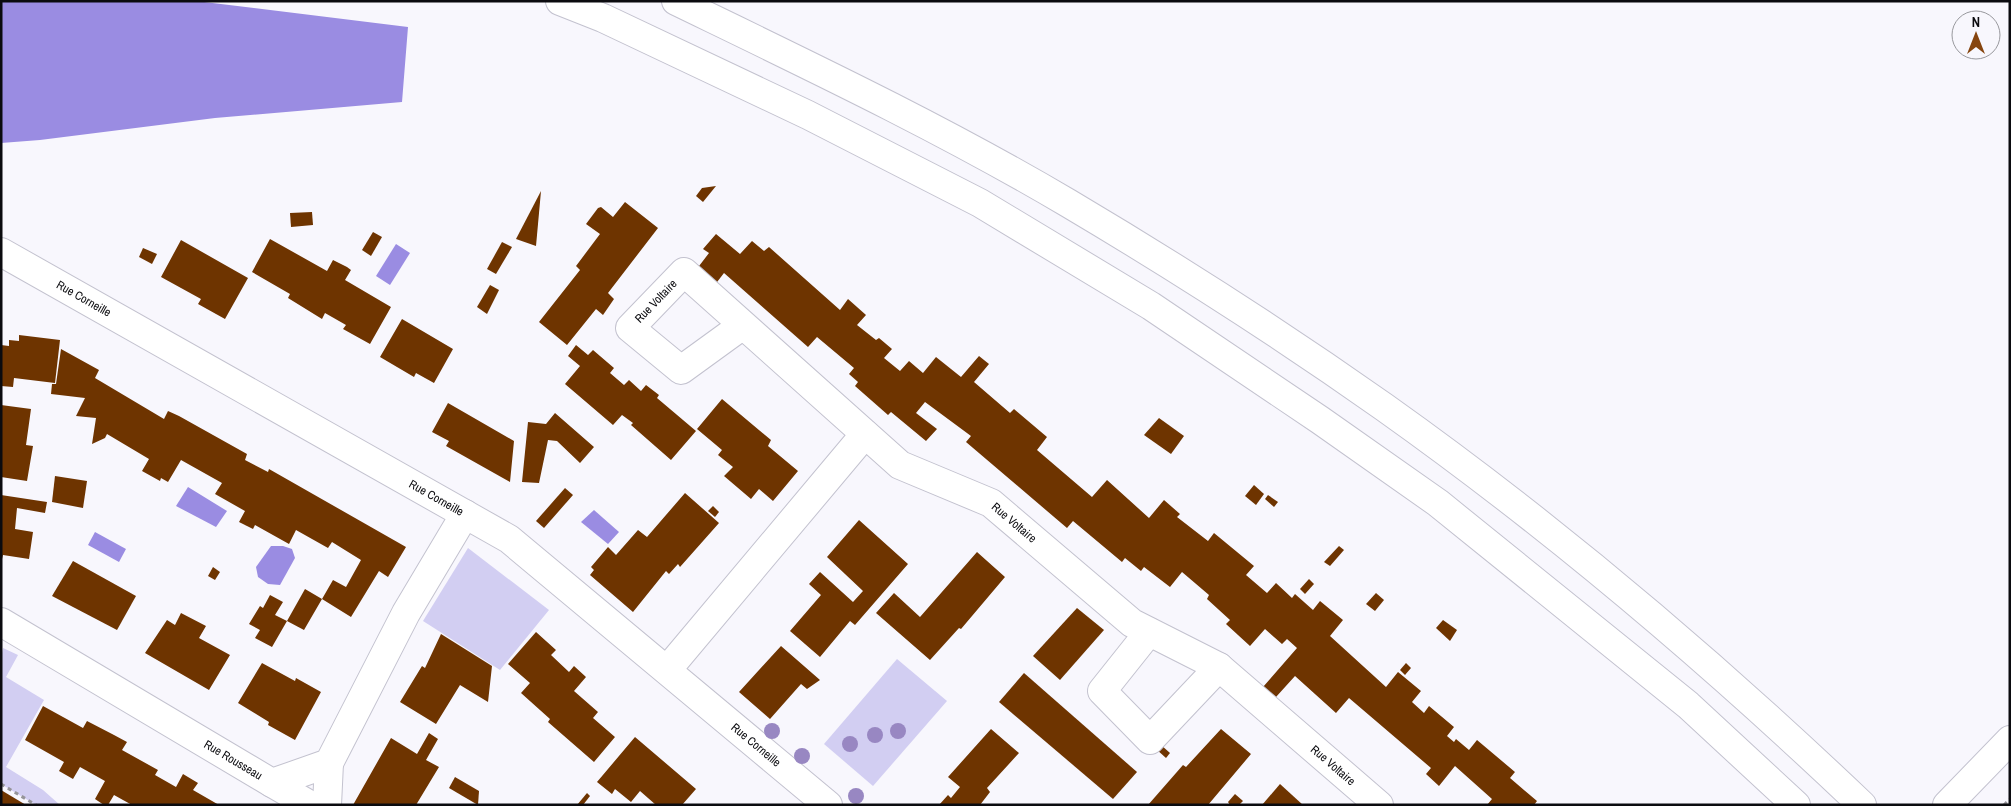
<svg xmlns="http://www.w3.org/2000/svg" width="2011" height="806" viewBox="0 0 2011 806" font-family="'Archivo Narrow',sans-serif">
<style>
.green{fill:#d2cef2}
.water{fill:#9a8ce2}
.building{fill:#6e3400}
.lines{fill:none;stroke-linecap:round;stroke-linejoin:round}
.minor-casing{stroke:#c3c2cf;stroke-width:30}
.major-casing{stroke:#c3c2cf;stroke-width:30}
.highway-casing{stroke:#c3c2cf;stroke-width:30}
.path{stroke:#959499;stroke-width:3;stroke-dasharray:4 4;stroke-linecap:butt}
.minor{stroke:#fff;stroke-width:28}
.major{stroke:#fff;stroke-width:28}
.highway{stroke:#fff;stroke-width:28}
.tree{fill:#9887c2}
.labels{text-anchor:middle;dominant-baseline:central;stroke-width:5;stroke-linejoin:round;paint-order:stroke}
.street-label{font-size:12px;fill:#0b0b0f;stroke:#f8f7fd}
</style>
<rect width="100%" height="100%" fill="#f8f7fd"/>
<!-- green -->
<g class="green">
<polygon points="468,548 549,610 500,670 423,621"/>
<polygon points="3,648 18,655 6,677 44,700 6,767 43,790 60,805 36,805 1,784 1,658"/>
<polygon points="897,659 947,701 873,786 824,744"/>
</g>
<!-- water -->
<g class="water">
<polygon points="1,1 196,1 408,27 402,102 215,118 40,140 1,143"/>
<polygon points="396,244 410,253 390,285 376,276"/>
<polygon points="188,487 227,511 216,527 176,506"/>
<polygon points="594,510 619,532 608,544 581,522"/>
<polygon points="95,532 126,549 119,562 88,545"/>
<polygon points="271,546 283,546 292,549 295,558 280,585 268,584 258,577 256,567"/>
</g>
<!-- building -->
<g class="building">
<polygon points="716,186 703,202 696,196 702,188"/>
<polygon points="541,191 536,246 516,239"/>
<polygon points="625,202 658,228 608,293 614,299 603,315 596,309 567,345 539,322 580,270 576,266 600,234 586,224 598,208 601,207 613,217"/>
<polygon points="312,212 313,225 291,227 290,213"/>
<polygon points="373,232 382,237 371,256 362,250"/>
<polygon points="716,234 740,254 752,241 764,251 769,247 840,310 848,299 866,315 857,325 876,340 879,338 892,349 884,358 900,371 909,361 923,373 936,357 961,377 979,356 989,364 974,382 1010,413 1014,409 1047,437 1037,450 1092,497 1107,480 1149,518 1164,500 1180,514 1177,517 1208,541 1214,533 1254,566 1246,575 1267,593 1276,583 1292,598 1295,594 1313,610 1320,601 1343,620 1330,636 1386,687 1398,672 1421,691 1412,702 1424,713 1429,706 1454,727 1447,736 1454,742 1456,739 1469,750 1477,740 1515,772 1510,778 1537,801 1534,805 1487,805 1492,799 1455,766 1439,786 1426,774 1431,768 1349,698 1336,713 1295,676 1276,697 1263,687 1297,648 1287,639 1282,644 1265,629 1250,646 1226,624 1230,620 1207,599 1209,595 1182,572 1170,587 1144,567 1141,571 1125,558 1122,562 1073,521 1067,528 966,442 971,436 925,402 916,413 937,429 926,441 891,412 888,415 855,386 858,382 849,374 854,368 817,337 808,347 724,273 714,286 696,270 709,253 703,249"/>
<polygon points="270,239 327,271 333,260 347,267 351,270 345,280 391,307 370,344 343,329 346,325 325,313 322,319 288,298 290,294 252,272"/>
<polygon points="181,240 248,278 225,319 198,304 201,299 161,277"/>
<polygon points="502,242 512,247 496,274 487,269"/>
<polygon points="143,248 157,254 152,264 139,257"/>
<polygon points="490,285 499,290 487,314 477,307"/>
<polygon points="402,319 453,349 434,383 416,373 414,377 380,357"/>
<polygon points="19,335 60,340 55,383 14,378 13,387 1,386 1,345 9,346 9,340 19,341"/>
<polygon points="576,345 588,355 593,350 614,368 610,373 624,385 629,380 641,391 646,385 659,395 657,398 696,431 671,460 631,425 633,423 622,415 613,425 565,384 580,366 568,356"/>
<polygon points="61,349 99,370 95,378 164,419 168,411 179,416 247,454 245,460 268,472 269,469 406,547 388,577 379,571 351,617 322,599 333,580 346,587 361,560 332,542 328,548 296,530 289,544 255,525 253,529 239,522 245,511 215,494 222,483 181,460 168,482 161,478 160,481 142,471 149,459 107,434 105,438 92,444 96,418 76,416 85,398 51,394 52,384 56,384"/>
<polygon points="722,399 771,440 768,446 798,471 773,501 759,489 751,499 724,476 733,467 718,455 722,450 697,429"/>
<polygon points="448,403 514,441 510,482 446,446 449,441 432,432"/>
<polygon points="1,405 31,409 26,445 33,446 27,481 1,477"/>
<polygon points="555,413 594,447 580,463 557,441 548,440 539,483 522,482 528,422 546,424"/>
<polygon points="1159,418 1184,436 1171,454 1144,435"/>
<polygon points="55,476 87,481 83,508 52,502"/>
<polygon points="1254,485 1264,494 1256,505 1245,496"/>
<polygon points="565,488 573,495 544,528 536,521"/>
<polygon points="685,493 719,523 680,567 678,564 669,574 666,571 633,612 590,575 594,570 591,567 608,547 616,555 638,530 647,537"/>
<polygon points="1,495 47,502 45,513 17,508 15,529 33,532 29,559 3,555 1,563"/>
<polygon points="1268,495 1278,502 1274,507 1265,499"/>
<polygon points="713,506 719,512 715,517 708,511"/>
<polygon points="859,520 908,564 855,625 850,621 820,657 790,631 821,595 809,584 820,572 853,602 863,591 827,557"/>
<polygon points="1339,546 1344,550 1330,566 1324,562"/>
<polygon points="977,552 1005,577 961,629 959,628 930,660 876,613 894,593 920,617"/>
<polygon points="73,561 136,596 117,630 52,596"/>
<polygon points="213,567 220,572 215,580 208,576"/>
<polygon points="1309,579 1314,584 1305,594 1300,589"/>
<polygon points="305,589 322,599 304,630 287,621 272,647 255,638 260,630 249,624 260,606 263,608 270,595 283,602 275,615 287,621"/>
<polygon points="1376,593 1384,600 1375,611 1366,604"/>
<polygon points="1077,608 1104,630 1060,680 1033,656"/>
<polygon points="181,613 206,626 199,638 230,655 209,690 145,653 167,620 175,625"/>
<polygon points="1443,620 1457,630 1450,641 1436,628"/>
<polygon points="536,632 556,650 551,655 569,672 574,666 586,677 574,691 598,712 593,718 615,737 594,762 548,722 550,719 521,693 530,683 508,664"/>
<polygon points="441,634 492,666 488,702 460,685 436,724 400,702 422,666 425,668"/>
<polygon points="781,646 820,680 807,689 801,684 770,719 739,692"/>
<polygon points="262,663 295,681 296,678 321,692 295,740 268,725 269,722 238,703"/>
<polygon points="1406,663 1411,668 1405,675 1400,670"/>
<polygon points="1024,673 1137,772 1113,799 999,702"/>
<polygon points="43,706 83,728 87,721 114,735 127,742 122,750 158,770 155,775 176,787 183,774 198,783 193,790 219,805 132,805 114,795 108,805 104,805 95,799 105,781 80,767 73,779 59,771 64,762 25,740"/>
<polygon points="991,729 1019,753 987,788 990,792 980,805 939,805 948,795 951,798 960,787 948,777"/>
<polygon points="1221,729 1251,754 1208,805 1148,805 1183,765 1186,767"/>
<polygon points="429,733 438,739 426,760 439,767 416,805 353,805 391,738 417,754"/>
<polygon points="635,737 696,789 682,805 656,805 640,791 631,802 615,789 612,794 597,782"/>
<polygon points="1161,745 1170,753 1166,758 1156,749"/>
<polygon points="455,777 479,791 478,805 449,788"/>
<polygon points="1280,784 1303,805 1262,805"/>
<polygon points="1,790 26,805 1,805"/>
<polygon points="587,793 590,796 583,805 577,805"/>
<polygon points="1235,794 1243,801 1239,805 1230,805 1228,802"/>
</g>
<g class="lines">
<defs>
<g id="minor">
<path id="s1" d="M1,252L509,539L828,805"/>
<path id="s2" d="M743,325L681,370L630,328L684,272L900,465L991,503L1132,623L1219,667L1379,805"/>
<path id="s3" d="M1,622L272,783L329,763L406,613L465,514"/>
<polyline points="1149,632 1102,691 1150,740 1219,667"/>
<polyline points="667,670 865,434"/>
<polyline points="272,783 310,805"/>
<polyline points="327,805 329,763"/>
</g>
<polyline id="major" points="1947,805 2010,740"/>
<g id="highway">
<polyline points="560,1 603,18 808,115 980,203 1151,306 1320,420 1438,503 1688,705 1796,805"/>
<path d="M676,1C808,65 941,128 1068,203C1176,267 1282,335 1384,407C1553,527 1712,662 1862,805"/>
</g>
</defs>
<!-- minor casing -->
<use href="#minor" class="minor-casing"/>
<!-- major casing -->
<use href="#major" class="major-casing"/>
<!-- highway casing -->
<use href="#highway" class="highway-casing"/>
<!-- path -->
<g class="path">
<polyline points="1,784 36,805"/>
<polyline points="2004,805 2010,799"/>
</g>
<!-- minor -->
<use href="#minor" class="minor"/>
<!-- major -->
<use href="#major" class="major"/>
<!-- highway -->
<use href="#highway" class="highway"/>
</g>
<!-- trees -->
<g class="tree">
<circle cx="772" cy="731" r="8"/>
<circle cx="898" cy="731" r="8"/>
<circle cx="875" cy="735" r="8"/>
<circle cx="850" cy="744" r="8"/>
<circle cx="802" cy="756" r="8"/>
<circle cx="856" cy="796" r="8"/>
</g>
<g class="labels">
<!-- street labels -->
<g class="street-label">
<text stroke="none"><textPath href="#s1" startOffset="95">Rue Corneille</textPath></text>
<text stroke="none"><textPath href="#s2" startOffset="180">Rue Voltaire</textPath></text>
<text stroke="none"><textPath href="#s1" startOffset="500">Rue Corneille</textPath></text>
<text stroke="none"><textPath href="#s2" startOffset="639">Rue Voltaire</textPath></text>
<text stroke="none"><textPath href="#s1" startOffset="905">Rue Corneille</textPath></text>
<text stroke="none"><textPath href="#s3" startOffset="270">Rue Rousseau</textPath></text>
<text stroke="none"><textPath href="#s2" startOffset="1042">Rue Voltaire</textPath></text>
</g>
</g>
<!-- border -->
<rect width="2011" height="806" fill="none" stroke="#0b0b0f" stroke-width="5"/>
<!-- north arrow -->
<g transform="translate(1976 35)"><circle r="24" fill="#f8f7fd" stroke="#99999e"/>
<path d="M0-4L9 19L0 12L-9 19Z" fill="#86450f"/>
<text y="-8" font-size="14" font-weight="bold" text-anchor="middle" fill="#0b0b0f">N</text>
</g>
</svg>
